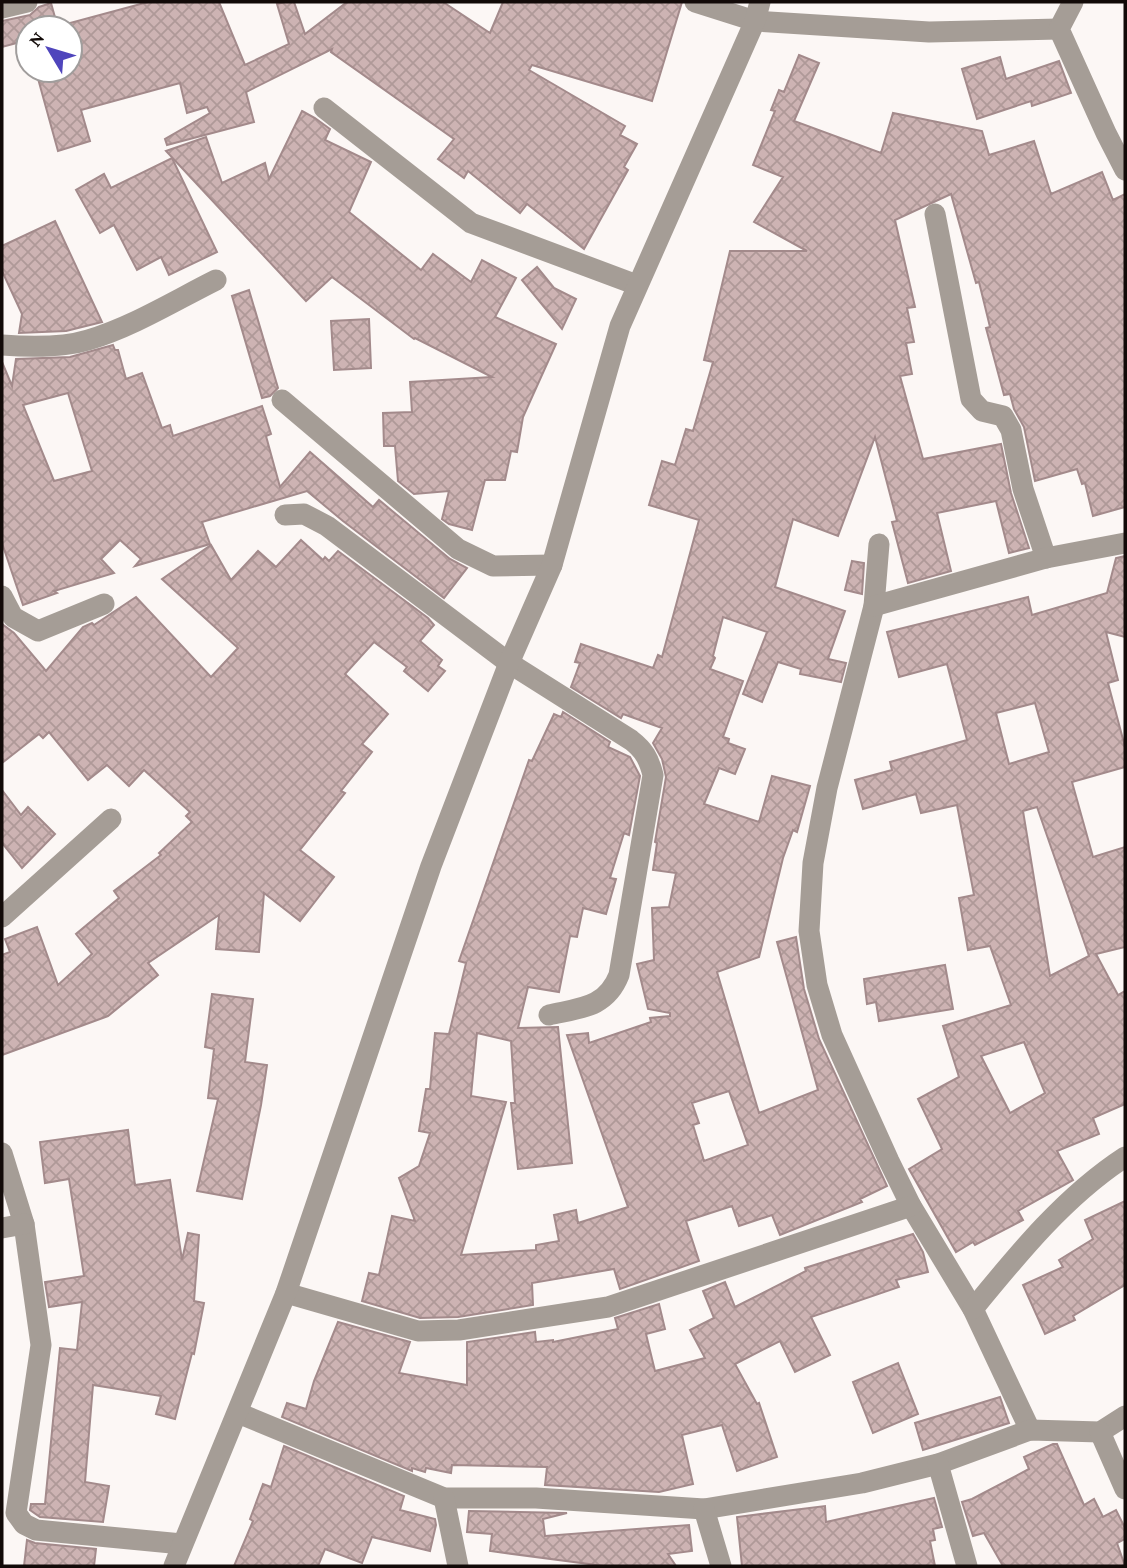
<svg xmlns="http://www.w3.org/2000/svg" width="1127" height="1568" viewBox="0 0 1127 1568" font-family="'Crimson Pro',serif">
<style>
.building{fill:url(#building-cross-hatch);stroke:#a38a8b;stroke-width:2;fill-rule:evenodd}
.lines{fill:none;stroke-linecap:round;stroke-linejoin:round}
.street{stroke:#a59d96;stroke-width:21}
</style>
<defs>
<pattern id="building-cross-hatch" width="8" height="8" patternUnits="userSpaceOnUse" patternTransform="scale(1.75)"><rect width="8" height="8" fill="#cdb3b3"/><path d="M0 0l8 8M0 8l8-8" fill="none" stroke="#af9998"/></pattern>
</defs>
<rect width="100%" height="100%" fill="#fcf7f5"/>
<!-- building -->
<g class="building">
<polygon points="148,2 219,2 245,65 289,44 277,4 285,2 294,2 305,34 347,2 443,2 490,33 503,2 682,2 652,101 532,65 529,70 625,126 620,135 637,144 624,167 628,170 584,249 527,204 520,213 468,171 464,178 438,159 454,139 331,52 332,49 246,92 254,122 167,145 165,139 210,113 207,107 187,113 180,83 81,110 90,141 58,151 37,75 55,70 70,70 70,23"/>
<polygon points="51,3 58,28 28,28 28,40 2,47 2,21 30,15 39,7"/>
<path d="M799,55L819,63L794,121L881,153L893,113L982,131L989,155L1034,141L1051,194L1102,172L1113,200L1125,194V507L1093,516L1085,483L1082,484L1077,469L1035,481L1024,427L1014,409L1010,394L1004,395L986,328L990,327L979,282L976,283L951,194L895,220L915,307L907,308L914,342L906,343L912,374L900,376L923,459L1001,444L1011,493L1029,548L1009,553L996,501L937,513L951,571L908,583L892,522L897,521L875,437L838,536L793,519L775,587L845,611L828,659L846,663L841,682L800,674L801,669L778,662L762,702L743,694L767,632L723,617L713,656L715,658L710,669L743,681L723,737L729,739L728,743L745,749L735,774L719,768L704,804L759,822L772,776L810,786L797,832L793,830L783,858L759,957L717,972L759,1113L818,1090L777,942L796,937L804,989L819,1039L887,1186L860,1199L862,1202L780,1235L772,1215L739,1226L732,1206L686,1221L699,1261L620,1289L614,1269L532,1283L533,1305L458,1317L420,1318L362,1301L369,1273L379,1275L392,1216L415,1221L399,1178L419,1166L430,1133L419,1131L426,1089H430L435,1033L449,1034L466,963L459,961L529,760L532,761L554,714L561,717L563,712L610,742L608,747L630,757L640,776L629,835L624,833L610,878L616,879L606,914L583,908L577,937L570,936L559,992L528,987L518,1028L558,1027L572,1163L518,1169L511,1103H515L511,1041L477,1033L471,1096L506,1102L461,1255L536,1250V1245L559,1241L554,1215L576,1210L578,1223L628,1207L567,1035L588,1033L589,1043L651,1022L650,1018L670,1016V1013L648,1009L637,964L654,960L652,908L669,907L676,873L653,870L657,843L655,842L666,777L662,759L653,743L662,728L623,714L621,718L571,687L580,663L575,662L581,644L653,668L658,655L662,657L699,520L649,505L662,461L675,465L686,429L693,431L713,362L704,360L730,251H807L754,222L783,177L753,165L775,111L771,110L779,90L784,92ZM729,1091L748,1145L704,1161L693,1125L699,1123L692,1103Z"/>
<polygon points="1000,57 1006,79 1059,61 1071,93 1032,106 1031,101 977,119 962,69"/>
<polygon points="302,111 315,118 330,129 325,140 371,162 349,212 421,270 433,254 471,282 482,260 516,278 495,317 556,344 523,417 517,452 511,451 505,480 485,480 472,530 449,524 442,519 449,491 414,494 398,481 395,446 384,446 383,413 412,412 410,382 492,377 415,338 414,339 332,277 306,301 166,151 206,137 222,183 265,163 269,179"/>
<polygon points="172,158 217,252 169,275 161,257 137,270 114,225 100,233 76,190 104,174 111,188"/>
<polygon points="55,221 102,322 66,331 19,333 22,314 2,271 2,246"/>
<polygon points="537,267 554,288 576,299 562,329 522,280"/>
<polygon points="249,290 278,388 270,396 262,398 232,296"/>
<polygon points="369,319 371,368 334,370 331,321"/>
<path d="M113,345L115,350H118L126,379L142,373L162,428L170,425L173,436L262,406L271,434L266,436L280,487L310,452L373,507L379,500L450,559L467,568L444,598L343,521L307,491L202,522L210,544L135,566L141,559L120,540L101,559L114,573L54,591L57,593L23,605L2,543V362L12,386L16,359L70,357ZM68,393L92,471L54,481L23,405Z"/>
<polygon points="301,540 323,560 325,557 329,561 338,551 428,618 434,625 420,641 442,660 438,666 445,671 428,691 404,671 407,667 374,642 345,674 388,714 362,744 372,752 341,791 345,793 300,850 334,877 300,921 264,893 259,952 216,949 219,915 148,963 158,975 108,1016 2,1055 2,955 10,952 5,939 37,927 58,985 92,954 76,934 119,898 114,891 161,855 159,853 192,822 186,816 190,812 144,770 129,786 107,765 88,780 49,732 43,738 39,734 2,763 2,624 14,633 46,671 83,627 92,623 94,625 136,597 211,677 238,648 162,579 211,545 231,580 258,551 276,567"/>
<path d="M1125,556V637L1106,632L1118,680L1108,683L1125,747V767L1072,782L1093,857L1125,847V947L1096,954L1118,995L1125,991V1104L1093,1118L1099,1134L1057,1151L1073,1180L1018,1211L1023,1220L975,1245L973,1242L956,1252L909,1169L942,1149L918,1099L959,1077L943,1026L1011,1005L990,946L968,950L959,898L974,895L957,805L921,813L916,794L863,809L855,780L892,770L890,762L967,740L947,664L899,677L887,632L1028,597L1032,615L1107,593L1116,558ZM1035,703L1049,752L1009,764L996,713ZM1037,807L1089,956L1050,976L1023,811ZM1024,1042L1045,1093L1010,1113L981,1056Z"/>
<polygon points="852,561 864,563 862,594 845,590"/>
<polygon points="2,790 21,815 28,807 55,834 22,868 2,843"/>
<polygon points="945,965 953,1009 879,1021 876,1002 867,1004 864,979"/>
<polygon points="212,994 253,999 245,1062 267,1065 261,1105 242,1199 197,1191 218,1099 208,1098 214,1049 205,1047"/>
<polygon points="128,1130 135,1185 170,1180 182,1260 188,1233 199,1235 194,1301 204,1303 194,1354 192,1353 175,1419 156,1414 161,1396 93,1385 85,1482 109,1486 103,1522 40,1517 30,1510 31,1504 45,1504 60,1348 77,1350 82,1302 49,1307 45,1282 84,1276 69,1179 45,1183 40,1142"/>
<polygon points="1125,1201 1125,1285 1073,1316 1075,1320 1045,1334 1023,1285 1063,1267 1059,1260 1093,1239 1085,1220"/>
<polygon points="913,1234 923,1252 928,1272 896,1280 899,1287 811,1317 830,1355 795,1372 780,1341 735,1364 757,1404 759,1403 777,1457 737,1471 722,1425 682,1435 693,1484 659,1492 545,1485 547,1467 452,1465 451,1473 426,1468 425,1472 412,1468 412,1471 282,1417 287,1403 306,1409 314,1381 338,1322 410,1342 399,1373 467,1385 467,1342 535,1332 536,1342 553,1340 553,1342 618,1329 615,1318 659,1304 665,1329 646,1334 655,1371 705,1358 690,1330 714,1318 703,1291 725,1282 735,1307 806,1271 805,1268"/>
<polygon points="898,1363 918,1414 873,1433 853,1382"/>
<polygon points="1000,1397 1009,1423 923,1450 915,1423"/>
<polygon points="1053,1444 1057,1444 1084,1505 1094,1499 1103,1517 1116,1510 1125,1528 1125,1539 1117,1543 1125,1566 1003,1566 984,1533 973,1536 962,1502 972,1499 1029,1469 1024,1457"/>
<polygon points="284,1446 404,1496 400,1510 435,1519 436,1525 430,1551 372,1537 362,1563 325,1549 318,1566 234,1566 253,1521 250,1519 263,1484 271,1487"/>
<polygon points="934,1498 942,1527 933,1529 935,1540 930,1541 935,1566 742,1566 737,1517 825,1506 826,1522"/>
<polygon points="469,1511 567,1513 543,1519 545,1536 689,1525 692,1551 668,1554 676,1566 604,1566 490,1551 492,1534 467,1532"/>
<polygon points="27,1540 35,1543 96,1549 94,1566 24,1566"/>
</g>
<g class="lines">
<!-- street -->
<g class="street">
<polyline points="695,2 755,21 929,32 1059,29"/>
<polyline points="1073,2 1059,29 1106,133 1125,170"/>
<polyline points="2,8 27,2"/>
<polyline points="324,108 471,223 637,285"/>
<polyline points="935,214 971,399 982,411 1003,416 1011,430 1023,489 1046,558"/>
<path d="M2,345C29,347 62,348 88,340C132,327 174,301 216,280"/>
<polyline points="282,400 458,549 493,566 552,565"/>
<path d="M285,515L304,514L327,526L509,663L631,740C644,750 649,759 653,775L619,975C606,1008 580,1008 549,1015"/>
<polyline points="879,544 874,606 827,788 813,863 809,931 817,985 832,1035 889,1161 911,1206 973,1309 1030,1430"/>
<polyline points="2,596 13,617 38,631 104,604"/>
<polyline points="874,606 1046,558 1125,543"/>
<polyline points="2,917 111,819"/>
<polyline points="2,1153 24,1224 41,1345 16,1513 24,1524 36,1530 182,1544"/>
<polyline points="2,1228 24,1224"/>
<polyline points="286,1293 418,1331 459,1330 608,1307 911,1206"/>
<path d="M973,1309C1018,1254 1065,1196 1125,1157"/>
<polyline points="238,1413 444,1498 536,1498 704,1509 862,1483 938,1464 1030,1430 1100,1432 1125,1416"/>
<polyline points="1100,1432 1125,1489"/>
<polyline points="938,1464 967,1566"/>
<polyline points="444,1498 458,1566"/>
<polyline points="704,1509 721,1566"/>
<polyline points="174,1566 286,1293 431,866 509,663 552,565 620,326 755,21 760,2"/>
</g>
</g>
<!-- border -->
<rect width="1127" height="1568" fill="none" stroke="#120a08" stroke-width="7"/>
<!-- north arrow -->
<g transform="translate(49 49) rotate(308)"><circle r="33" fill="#ffffff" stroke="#a09d9c" stroke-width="2"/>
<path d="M0-5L12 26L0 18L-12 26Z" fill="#4f45bc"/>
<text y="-10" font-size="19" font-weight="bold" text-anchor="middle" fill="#120a08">N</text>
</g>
</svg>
